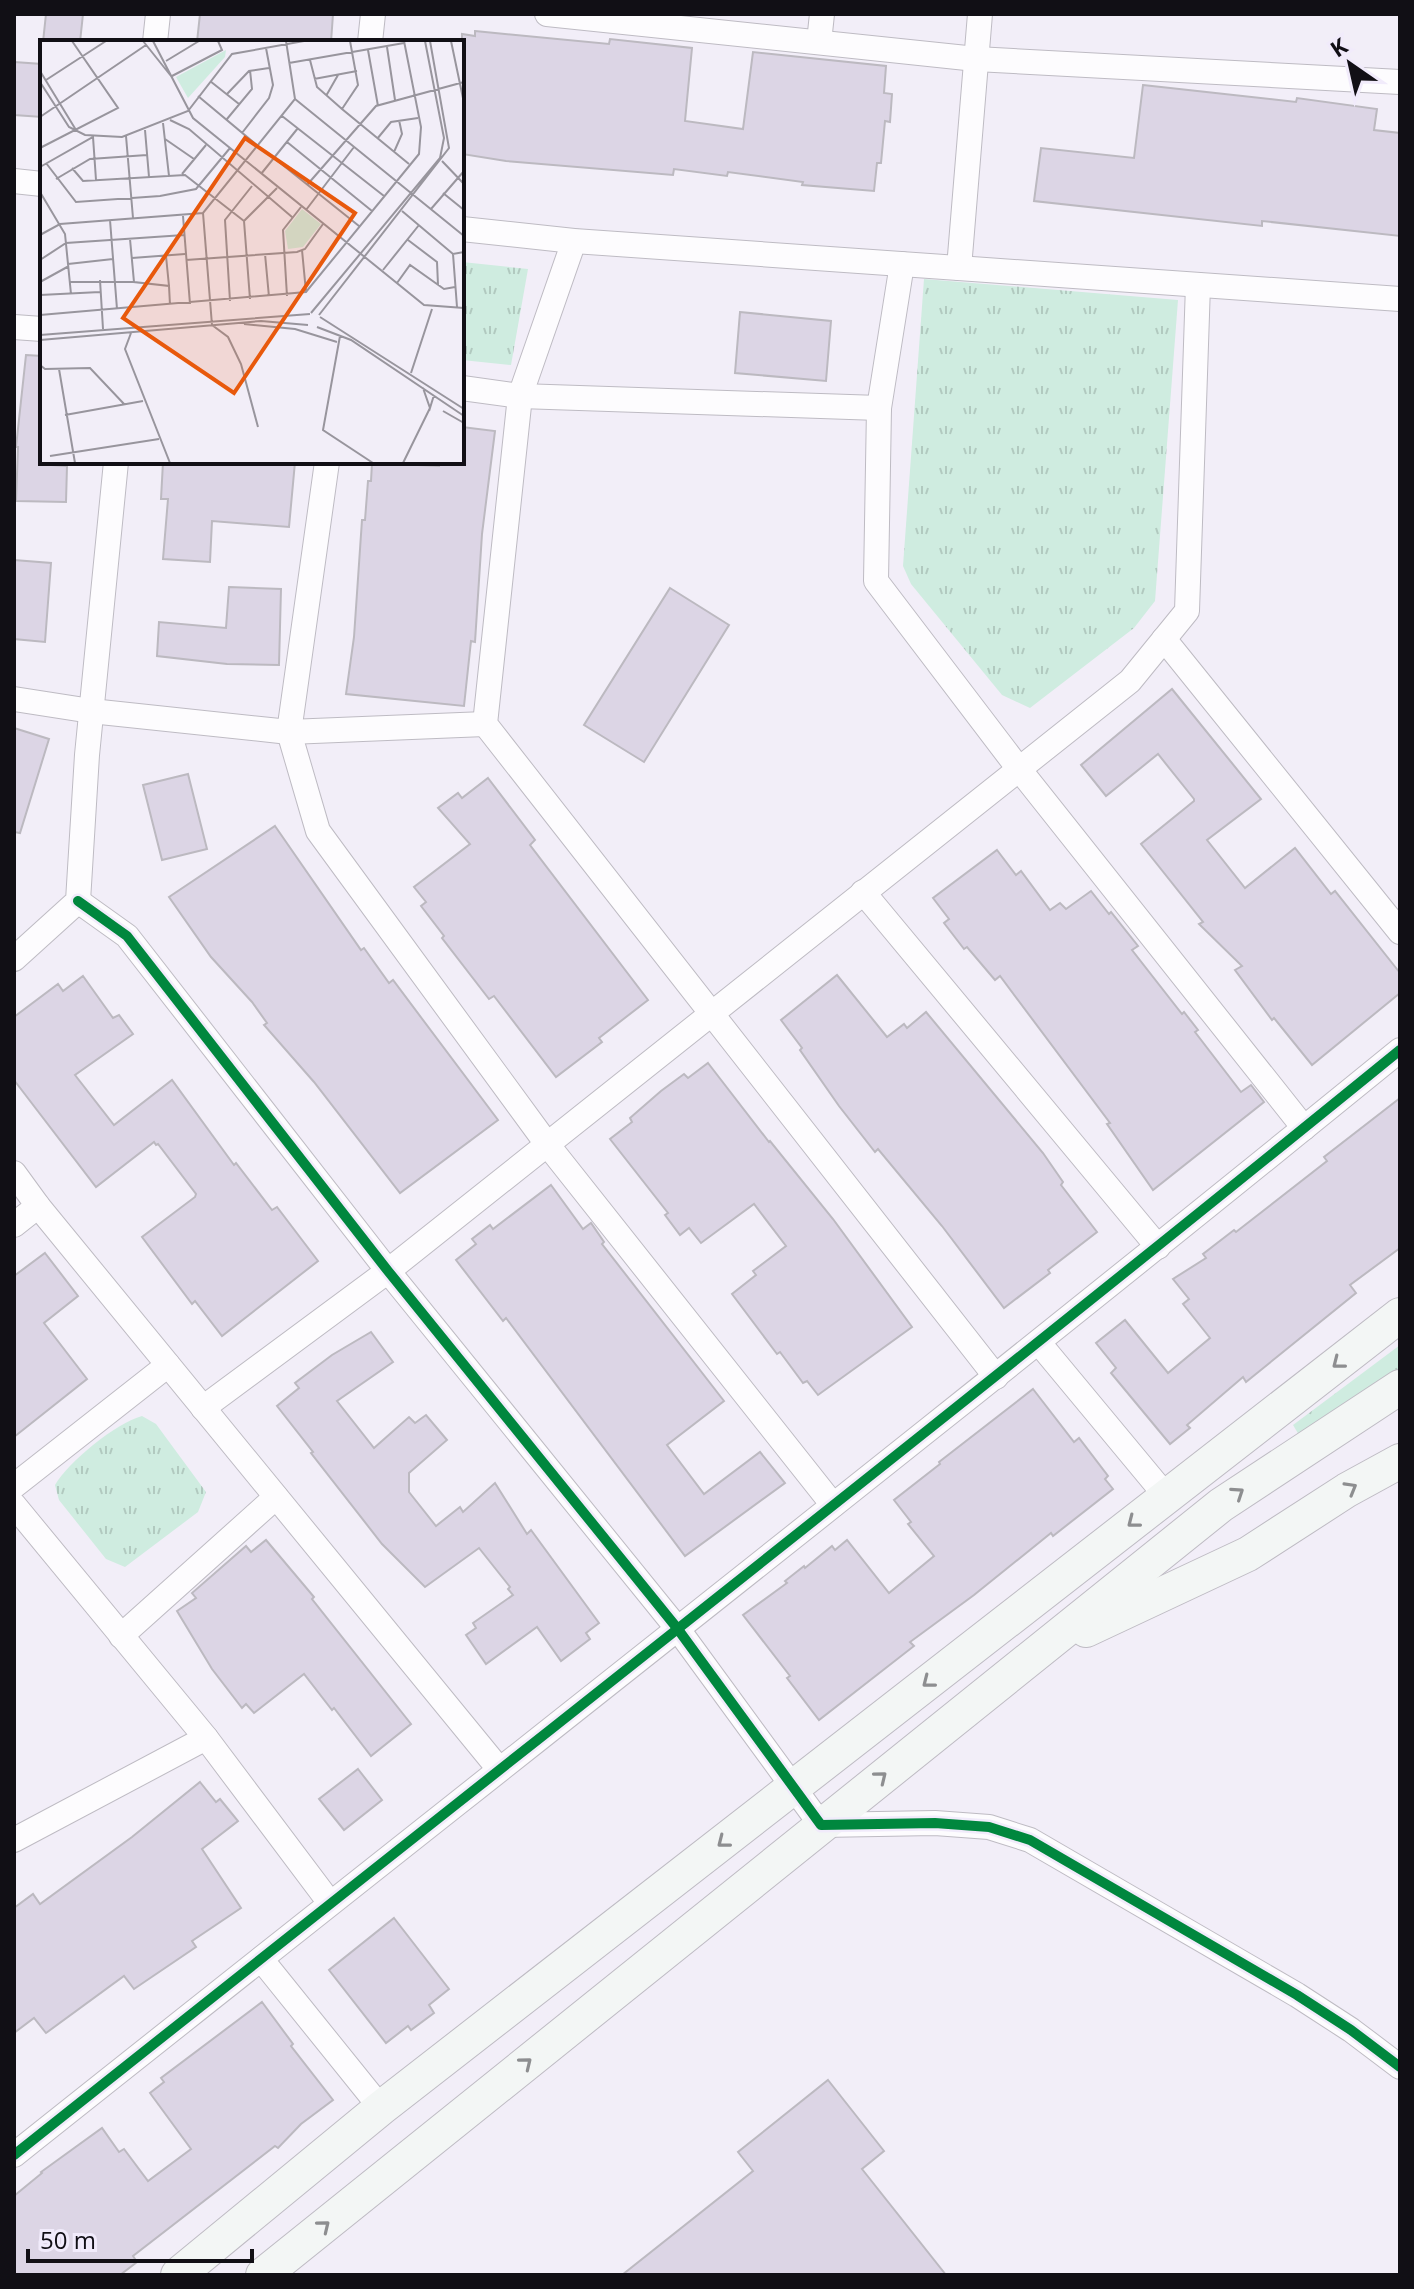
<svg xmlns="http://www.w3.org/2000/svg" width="1414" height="2289" viewBox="0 0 1414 2289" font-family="'Open Sans',sans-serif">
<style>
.grass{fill:url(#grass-tufts)}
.building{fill:#dcd5e5;stroke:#bcb9c0;stroke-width:2}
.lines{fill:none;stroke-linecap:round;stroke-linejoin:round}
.street-casing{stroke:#bebbc3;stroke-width:26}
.secondary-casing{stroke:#bebbc3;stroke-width:36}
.street{stroke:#fdfcfe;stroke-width:24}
.secondary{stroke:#f3f6f5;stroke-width:34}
.cycleway-casing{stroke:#f1ebfb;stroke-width:15}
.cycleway{stroke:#00873e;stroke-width:10}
.oneway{stroke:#8d8e90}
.inset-road{fill:none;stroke:#98959d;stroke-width:2}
.view{fill:#e8590c;fill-opacity:0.15;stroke:#e8590c;stroke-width:4}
.inset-edge{fill:none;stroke:#110f15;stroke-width:4}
</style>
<defs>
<pattern id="grass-tufts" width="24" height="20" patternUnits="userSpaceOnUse" patternTransform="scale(2)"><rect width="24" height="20" fill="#cfece0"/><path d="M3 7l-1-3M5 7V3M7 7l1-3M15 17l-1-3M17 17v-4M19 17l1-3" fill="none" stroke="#b1c9bf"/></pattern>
</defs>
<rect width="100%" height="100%" fill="#f2eef8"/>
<!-- grass -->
<g class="grass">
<polygon points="462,262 528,269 511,365 462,360"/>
<polygon points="924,279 1178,300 1155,601 1134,628 1030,708 1002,695 911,584 903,566"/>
<polygon points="1400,1345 1400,1368 1299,1435 1293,1425"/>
<path d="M142,1416L156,1424L206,1492L198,1512L125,1567L106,1559L59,1500L55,1485C68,1462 116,1423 142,1416Z"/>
</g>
<!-- building -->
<g class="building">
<polygon points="46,14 83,14 80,42 43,42"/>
<polygon points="200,14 333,14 331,42 197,42"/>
<polygon points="475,31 609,44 610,39 692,48 685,121 743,129 753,52 886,66 884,93 892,94 890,122 885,121 881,163 877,163 874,191 802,185 803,182 728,172 727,176 674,169 673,175 506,161 462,154 462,34 475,36"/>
<polygon points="14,62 42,64 42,117 14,115"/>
<polygon points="1143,85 1296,102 1297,98 1377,109 1374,130 1400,133 1400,236 1262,221 1262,226 1034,201 1041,148 1134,158"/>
<polygon points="740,312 831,321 826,381 735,373"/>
<polygon points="26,355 42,356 42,462 52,462 52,465 67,466 66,502 16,501 18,447 16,447"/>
<polygon points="462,427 495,431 482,534 475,642 471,641 464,706 346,694 354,637 362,520 365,520 368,481 371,481 372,463 439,466 439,462 462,462"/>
<polygon points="163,462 295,462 289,527 212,521 210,562 163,559 168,499 161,499"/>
<polygon points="14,560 51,563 45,642 14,639"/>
<polygon points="229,587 281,589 279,665 227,664 157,656 159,622 226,628"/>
<polygon points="670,588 729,625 644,762 584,725"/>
<polygon points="1172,689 1261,799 1207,840 1245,888 1295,848 1331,894 1335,891 1400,973 1400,993 1312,1065 1274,1018 1272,1020 1235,970 1242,966 1199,924 1203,922 1141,844 1194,801 1194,799 1158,754 1106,796 1081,765"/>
<polygon points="14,728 49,739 20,833 14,832"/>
<polygon points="188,774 207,849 162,860 143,785"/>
<polygon points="488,778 535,840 530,845 648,1000 599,1038 602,1042 556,1077 494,996 489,999 442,938 444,936 421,906 426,902 414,887 470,844 438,808 458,793 462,798"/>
<polygon points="275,826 361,950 364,948 389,983 393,980 498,1120 400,1193 314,1082 264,1025 267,1023 252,1002 211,957 169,897"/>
<polygon points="997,850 1016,875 1021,871 1050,910 1060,903 1066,909 1091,891 1109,914 1111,912 1138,946 1132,950 1182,1014 1184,1012 1198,1030 1195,1032 1241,1092 1251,1085 1264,1102 1153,1190 1107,1124 1110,1123 1000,976 995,980 967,947 964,949 944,923 949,919 933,898"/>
<polygon points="837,975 887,1037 904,1024 907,1028 926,1012 1043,1153 1063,1182 1061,1185 1097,1232 1048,1270 1050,1273 1004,1308 942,1226 878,1149 875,1152 839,1106 800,1050 802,1048 781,1020"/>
<polygon points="83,976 113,1018 119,1015 133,1034 75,1075 114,1125 172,1080 234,1165 236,1163 272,1210 277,1207 318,1261 222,1336 195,1301 192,1304 142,1237 195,1197 196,1194 158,1144 156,1145 154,1142 96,1187 14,1080 14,1017 58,984 63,991"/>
<polygon points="708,1063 769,1142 770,1141 833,1219 912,1327 818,1395 807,1381 803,1383 780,1352 777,1354 732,1294 756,1275 753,1271 786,1246 754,1204 701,1243 689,1228 680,1235 665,1215 668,1213 610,1139 632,1122 630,1118 661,1091 684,1074 688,1078"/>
<polygon points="1400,1098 1400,1248 1350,1285 1356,1293 1246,1382 1243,1377 1187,1425 1190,1428 1170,1444 1111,1373 1116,1368 1096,1343 1125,1320 1168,1373 1210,1338 1183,1304 1189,1299 1173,1279 1206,1258 1203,1254 1234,1230 1236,1232 1327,1161 1324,1157"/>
<polygon points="551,1185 583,1229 591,1223 604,1242 602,1244 724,1401 667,1445 704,1494 760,1452 785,1483 685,1556 506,1318 503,1321 456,1260 476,1244 472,1239 490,1225 493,1229"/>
<polygon points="45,1253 78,1296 44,1323 87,1379 14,1437 14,1276"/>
<polygon points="371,1332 393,1362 337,1401 374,1448 409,1417 415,1423 426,1415 447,1440 409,1473 409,1492 436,1526 460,1507 463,1512 495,1483 527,1534 531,1530 599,1623 586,1633 590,1639 561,1661 537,1627 486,1664 466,1635 476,1628 473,1623 513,1595 508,1589 510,1587 479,1548 425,1587 382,1544 311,1453 313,1452 277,1406 299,1388 295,1383 332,1355"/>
<polygon points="1033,1389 1074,1442 1079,1438 1108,1476 1105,1479 1113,1489 1053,1536 1051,1533 974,1595 925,1631 910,1642 914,1646 819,1720 787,1678 790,1676 743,1615 787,1583 785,1581 804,1566 805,1568 832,1546 835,1550 847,1540 889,1593 934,1556 908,1524 911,1522 894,1500 940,1464 939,1462"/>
<polygon points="266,1540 314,1597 312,1599 411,1724 371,1756 334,1708 332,1710 304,1674 254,1713 246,1704 242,1708 212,1669 177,1611 196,1598 192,1593 246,1546 251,1552"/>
<polygon points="358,1769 382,1800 344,1830 319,1799"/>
<polygon points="200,1782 216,1802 220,1799 238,1821 202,1849 241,1908 192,1941 196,1947 134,1989 124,1976 46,2033 34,2018 14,2033 14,1908 33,1894 40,1904 132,1837"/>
<polygon points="394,1918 449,1989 429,2005 434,2013 411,2030 408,2026 386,2043 329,1970"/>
<polygon points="262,2002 293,2044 291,2046 333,2100 301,2124 278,2148 275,2146 133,2256 137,2262 120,2275 14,2275 14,2196 42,2173 41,2172 102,2128 119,2152 124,2149 148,2181 191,2149 150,2093 164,2082 161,2078"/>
<polygon points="828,2080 884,2151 862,2169 946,2275 622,2275 753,2171 738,2152"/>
</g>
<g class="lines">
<defs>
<g id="street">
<polyline points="547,14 976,59 1400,82"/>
<polyline points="155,42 158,14"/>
<polyline points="370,42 373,14"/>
<polyline points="819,42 822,14"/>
<polyline points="14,181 42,184"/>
<polyline points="462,229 574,241 1400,299"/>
<polyline points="574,241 520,396 485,724 996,1377"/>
<polyline points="902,264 879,408 876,581 1019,769 1304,1128"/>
<polyline points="959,268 980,14"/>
<polyline points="14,327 42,329"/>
<polyline points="462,388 520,396 879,408"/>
<polyline points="327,462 289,732 318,831 547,1144 833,1505"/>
<polyline points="1164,639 1400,932"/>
<polyline points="14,699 91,711 289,732 485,724"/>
<polyline points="863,892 1158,1247"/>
<polyline points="78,901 127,936 388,1271 677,1628 821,1825 935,1823 989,1827 1030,1840 1297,1995 1351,2030 1400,2067"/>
<polyline points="14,959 78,901 87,755 116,462"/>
<polyline points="14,1173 38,1206 499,1769"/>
<polyline points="14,1225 38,1206"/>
<polyline points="1039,1343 1166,1496"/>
<polyline points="203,1408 388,1271 1130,681 1187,611 1198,285"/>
<polyline points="14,1486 168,1365"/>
<polyline points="14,1505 206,1738"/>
<polyline points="121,1636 276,1497"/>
<polyline points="14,1840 206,1738 330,1903"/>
<polyline points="261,1959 381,2108"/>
<path d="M14,2155C476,1787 942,1423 1400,1050"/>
</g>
<g id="secondary">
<polyline points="1086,1630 1248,1554 1347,1490 1400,1461"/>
<polyline points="178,2275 381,2108 1400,1315"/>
<polyline points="263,2275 1221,1505 1400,1387"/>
</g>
</defs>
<!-- street casing -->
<use href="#street" class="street-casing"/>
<!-- secondary casing -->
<use href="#secondary" class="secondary-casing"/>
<!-- street -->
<use href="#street" class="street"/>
<!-- secondary -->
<use href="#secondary" class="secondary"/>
<defs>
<g id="cycleway">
<polyline points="78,901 127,936 388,1271 677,1628 821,1825 935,1823 989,1827 1030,1840 1297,1995 1351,2030 1400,2067"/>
<path d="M14,2155C476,1787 942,1423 1400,1050"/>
</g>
</defs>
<!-- cycleway casing -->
<use href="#cycleway" class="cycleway-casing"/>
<!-- cycleway -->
<use href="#cycleway" class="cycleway"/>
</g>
<!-- one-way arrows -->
<defs><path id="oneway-chevron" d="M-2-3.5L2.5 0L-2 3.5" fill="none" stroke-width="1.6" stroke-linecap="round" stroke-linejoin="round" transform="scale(2)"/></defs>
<g class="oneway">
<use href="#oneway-chevron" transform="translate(1338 1363) rotate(142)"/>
<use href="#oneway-chevron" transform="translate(1351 1488) rotate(-30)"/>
<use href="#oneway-chevron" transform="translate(1238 1493) rotate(-34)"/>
<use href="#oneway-chevron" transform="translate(1133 1522) rotate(142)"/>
<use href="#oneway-chevron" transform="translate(928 1682) rotate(142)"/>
<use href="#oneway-chevron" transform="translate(881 1777) rotate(-39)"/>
<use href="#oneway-chevron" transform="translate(723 1842) rotate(142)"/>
<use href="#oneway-chevron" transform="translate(526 2063) rotate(-39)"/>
<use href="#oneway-chevron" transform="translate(324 2226) rotate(-39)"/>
</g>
<!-- overview -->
<g transform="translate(40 40)">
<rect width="424" height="424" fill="#f2eef8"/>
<path d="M186,10L185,17L148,58L136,37ZM262,169L281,184L263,207L248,209L245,191Z" fill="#cfece0"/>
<path class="inset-road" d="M103,1L131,36M113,1L153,78L384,265L424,268M310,1L318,45L302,69L369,124M411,1L424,63M347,7L355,60M328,10L338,66M270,20L277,47L302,69M126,21L159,1M249,23L364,3M0,31L36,90M132,36L182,10L178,1M274,39L317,31M6,40L66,1M170,41L199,64M0,42L29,87L45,95L82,97L148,71L192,14L264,1M187,54L209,31L229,28M158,56L218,106M286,56L298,35M255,59L424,196M242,76L344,156M0,77L106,5M187,79L212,49L210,30M130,80L149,89L252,177M123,83L129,136M105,90L109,137M202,93L229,58L233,45L226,8M86,96L93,178M125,99L154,119M337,99L351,82L378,78M247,102L332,171M0,108L78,68L32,1M354,112L362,94L359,80M234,118L319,186M402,121L424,144M6,123L36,162L120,156L156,149L190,108M0,127L53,97L56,140M32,128L43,141L145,135L204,181M142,134L166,105M221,134L258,88M16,139L50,119L107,115M267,145L336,66L424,42M0,152L25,194L31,254M403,153L424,170M391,169L424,131M266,170L314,107M362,171L413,214L424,212M163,173L172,285L188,297L201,324L218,387M143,176L150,264M70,180L77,269M0,195L20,184L163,173L255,59L246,1M90,199L94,242L129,246L130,265M368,200L397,222L398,245M262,210L266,252M225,214L229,257M413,214L417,267M126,216L129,246M92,218L145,214M0,220L26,203L144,195M146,220L257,212L265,209L283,184M28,224L73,219M343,230L379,185M60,240L63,289M0,242L29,226M30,242H94M357,243L370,225L404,249L415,247M0,255L60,252M247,256L243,190L261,167M210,259L204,181L237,148M190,261L185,180L212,146M271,273L400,118L404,98L385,1M0,275L266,252L379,114L381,87L364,1M279,275L409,108L390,1M280,277L424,369M204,284L255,289L297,302M277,287L311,300L424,376M91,293L85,309L130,423M0,295L270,274M300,296L283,390L333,423M0,300L221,281L268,285M0,325L5,329L50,328L85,365M19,329L35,423M371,333L392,269M383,348L390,368L394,355M403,371L424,383M25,375L103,361M10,416L119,399M363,423L390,368"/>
<path class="view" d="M205,98L315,173L194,353L83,278Z"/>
<rect width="424" height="424" class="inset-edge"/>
</g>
<!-- border -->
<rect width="1414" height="2289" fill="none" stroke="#110f15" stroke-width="32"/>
<!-- north arrow -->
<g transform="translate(1350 64) rotate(326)" stroke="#f1ebfb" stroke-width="6" paint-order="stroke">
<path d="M0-6L14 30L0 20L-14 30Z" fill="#110f15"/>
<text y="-12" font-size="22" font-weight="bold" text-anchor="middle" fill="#110f15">K</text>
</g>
<!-- scale -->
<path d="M28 2249v12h224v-12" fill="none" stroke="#110f15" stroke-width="4"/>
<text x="40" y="2249" font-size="24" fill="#110f15" stroke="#f1ebfb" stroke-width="6" paint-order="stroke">50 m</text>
</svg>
